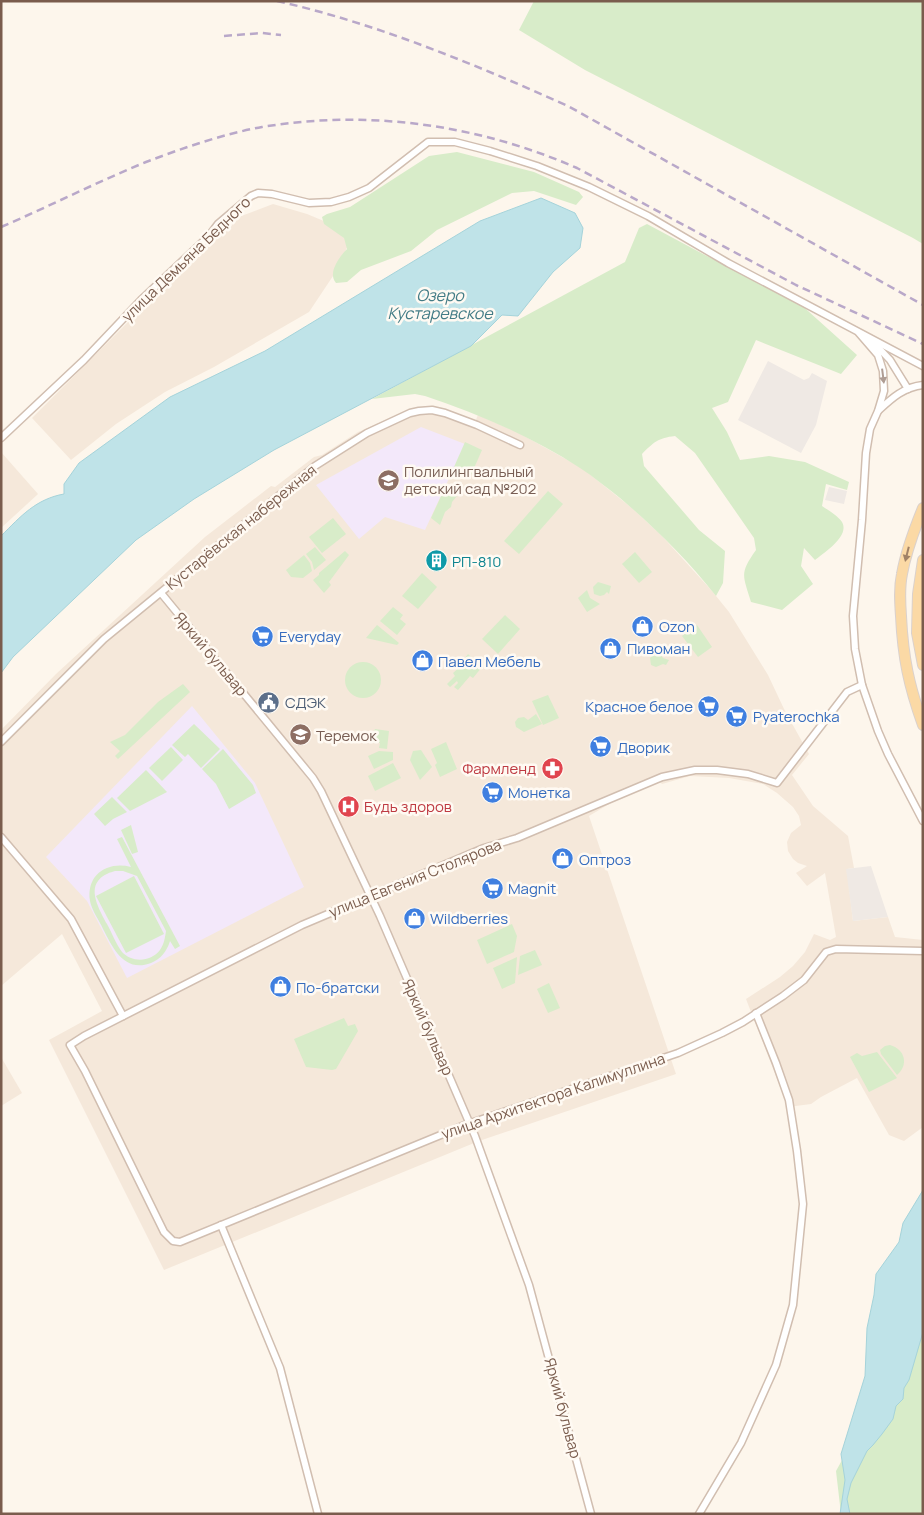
<svg xmlns="http://www.w3.org/2000/svg" width="924" height="1515" viewBox="0 0 924 1515" font-family="Manrope,sans-serif">
<style>
.residential{fill:#f5e8da}
.industrial{fill:#efe9e4}
.education{fill:#f3e8fa}
.green{fill:#d8ecc9;fill-rule:evenodd}
.water{fill:#bfe3e8;stroke:#a5d3da}
.lines{fill:none;stroke-linecap:round;stroke-linejoin:round}
.minor-casing{stroke:#d1beb0;stroke-width:9}
.primary-casing{stroke:#dad1cd;stroke-width:12}
.minor{stroke:#fff;stroke-width:6}
.primary{stroke:#fbd9a5;stroke-width:10}
.rail{stroke:#b9a8c9;stroke-width:2.5;stroke-dasharray:8 5;stroke-linecap:butt}
.oneway{fill:#af9d94}
.oneway2{fill:#a18267}
.labels{text-anchor:middle;dominant-baseline:central;stroke-width:5;stroke-linejoin:round;paint-order:stroke}
.street-label{font-size:15px;fill:#7a5c4d;stroke:#fffaf3}
.education-label{font-size:15px;fill:#785e54;stroke:#fffaf3;text-anchor:start}
.culture-label{font-size:15px;fill:#0d838f;stroke:#fffaf3;text-anchor:start}
.shop-label{font-size:15px;fill:#366cbe;stroke:#fffaf3;text-anchor:start}
.service-label{font-size:15px;fill:#4e5e75;stroke:#fffaf3;text-anchor:start}
.health-label{font-size:15px;fill:#be3a42;stroke:#fffaf3;text-anchor:end}
.water-label{font-size:16px;font-style:italic;fill:#437c86;stroke:#fffaf3}
</style>
<rect width="100%" height="100%" fill="#fdf6ec"/>
<!-- residential -->
<g class="residential">
<polygon points="273,204 307,214 331,224 349,243 337,270 309,312 214,367 165,392 116,424 71,460 32,418 178,272 236,218"/>
<polygon points="430,406 453,412 475,422 478,415 483,417 517,432 582,468 633,509 662,536 712,591 729,612 768,675 785,711 809,754 792,775 813,806 848,836 854,868 847,869 853,921 888,917 895,937 923,940 923,1127 904,1141 889,1135 857,1078 821,1097 811,1104 788,1107 746,999 780,977 793,966 805,952 814,934 830,940 836,937 825,873 807,886 796,873 807,866 798,863 793,859 788,851 787,842 791,833 801,825 799,816 793,807 777,793 763,784 729,778 690,776 662,784 660,782 621,797 589,816 676,1074 479,1141 164,1270 49,1040 102,1011 62,934 1,986 1,730 56,674 205,537 271,486 275,487 314,457 322,455 358,432 409,410"/>
<polygon points="1,452 38,494 1,528"/>
<polygon points="1,1057 22,1093 1,1106"/>
</g>
<!-- industrial -->
<g class="industrial">
<polygon points="768,361 804,380 809,378 812,373 827,381 816,425 801,453 738,420"/>
<polygon points="829,487 847,491 844,504 825,500"/>
<polygon points="871,866 888,917 853,921 846,869"/>
</g>
<!-- education -->
<g class="education">
<polygon points="421,427 465,444 425,530 385,517 359,539 316,485"/>
<polygon points="192,706 255,783 304,887 127,978 87,901 46,857"/>
</g>
<!-- green -->
<g class="green">
<polygon points="534,1 923,1 923,244 913,238 585,70 519,30"/>
<path d="M457,152L534,172L579,192L583,197L576,205L534,191L512,193L437,230L411,251L361,270L347,282L336,283C327,273 340,256 347,249L344,238L324,224L322,217L327,214L350,207L429,156Z"/>
<path d="M647,224L703,254L798,302L857,355L841,374L756,340L728,402L712,408L727,432L740,460L769,456L805,462L849,482L847,490L826,484L822,506C828,510 838,516 842,522C850,536 825,552 815,560L804,548L801,566L813,584L782,610L751,602C743,575 739,574 756,550L754,538L695,453L675,436C658,438 654,442 642,454L644,466L699,530L725,551L723,583L716,596C688,560 654,527 620,498C607,488 594,477 580,468C532,437 479,414 425,396L415,394L372,399L625,262L639,228Z"/>
<polygon points="465,442 482,450 471,475 454,467"/>
<polygon points="548,491 563,504 519,554 504,541"/>
<polygon points="443,492 448,495 452,493 457,496 452,502 451,507 445,512 440,525 431,518"/>
<polygon points="333,518 346,534 322,553 309,537"/>
<polygon points="315,547 326,560 314,570 312,562 306,554"/>
<polygon points="345,551 349,555 329,582 331,585 324,593 313,580 319,575 319,573"/>
<polygon points="635,552 652,572 639,583 622,564"/>
<polygon points="304,555 310,563 312,571 303,578 291,577 286,570"/>
<polygon points="422,573 437,587 418,609 402,596"/>
<polygon points="598,582 611,586 609,594 607,592 604,595 600,596 594,594 593,587"/>
<polygon points="587,590 590,598 600,604 587,612 578,598"/>
<polygon points="393,607 403,615 400,619 406,624 397,635 380,621"/>
<polygon points="505,615 520,629 498,654 482,639"/>
<polygon points="377,625 399,643 397,645 366,638"/>
<polygon points="697,625 712,647 698,657 682,636"/>
<polygon points="655,653 659,653 663,658 669,660 666,665 663,664 656,667 651,665 650,658"/>
<polygon points="468,654 475,661 476,660 482,665 482,667 473,678 470,676 458,690 454,687 458,683 457,681 450,687 447,684 455,676 453,673 461,666 459,664 463,660 470,666 471,665 465,658"/>
<circle cx="363" cy="680" r="18"/>
<polygon points="183,684 190,692 118,759 115,756 120,751 110,742 125,735 158,702"/>
<polygon points="548,695 559,718 543,725 532,701"/>
<polygon points="536,714 542,724 524,732 516,727 515,722 518,718 524,717 528,720"/>
<polygon points="194,724 220,749 201,768 188,754 185,757 172,745"/>
<polygon points="375,729 389,731 387,749 379,748 380,743 369,741"/>
<polygon points="446,742 457,769 440,777 435,765 437,763 431,749"/>
<polygon points="171,747 183,760 162,781 149,768"/>
<polygon points="223,749 253,785 256,793 229,809 216,784 202,769"/>
<polygon points="421,750 432,767 420,780 410,760 413,751"/>
<polygon points="379,751 393,752 393,760 374,769 368,756"/>
<polygon points="393,763 401,778 375,791 368,776"/>
<polygon points="146,770 167,792 130,811 117,798"/>
<polygon points="112,797 127,812 113,819 105,826 94,814"/>
<polygon points="131,825 138,852 132,854 121,830"/>
<path d="M122,837L180,946L175,949L170,941C167,951 161,959 151,963C124,973 113,948 103,929C99,920 92,911 90,901C86,875 107,861 131,867L117,839ZM115,871H123L137,876L166,931C165,938 164,944 160,950C151,962 132,963 122,952C116,944 112,933 107,924C97,905 82,880 115,871Z"/>
<polygon points="134,876 164,934 126,953 96,896"/>
<polygon points="512,924 517,936 514,952 487,964 477,940"/>
<polygon points="535,950 542,965 518,975 520,956"/>
<polygon points="517,957 515,983 502,989 493,968"/>
<polygon points="549,983 560,1008 548,1013 537,989"/>
<polygon points="344,1018 348,1026 355,1024 358,1031 336,1069 332,1070 306,1067 294,1039"/>
<path d="M890,1045C905,1049 909,1065 897,1075L881,1054L880,1050L885,1046Z"/>
<polygon points="877,1052 897,1078 869,1092 850,1057 857,1053 862,1056"/>
<polygon points="923,1193 923,1514 841,1514 836,1471 881,1390"/>
</g>
<!-- water -->
<g class="water">
<path d="M541,198L575,213L583,228L580,248L553,272L518,316L502,315L471,346L274,450L194,499L136,540L13,657L1,673V536C21,516 36,499 64,494V484L79,463L170,397L265,351L480,221Z"/>
<polygon points="923,1190 923,1332 909,1380 904,1388 903,1399 896,1406 893,1419 882,1434 873,1445 867,1451 851,1483 847,1499 850,1514 840,1514 845,1480 841,1454 865,1376 867,1328 874,1295 876,1274 899,1242 903,1223"/>
</g>
<g class="lines">
<defs>
<g id="minor">
<polyline points="859,333 878,355 883,371 884,391 878,411 870,429 866,453 862,520 853,616 855,649 862,685 878,731 888,754 923,821"/>
<polyline points="872,341 890,360 908,389"/>
<path d="M879,410C892,398 904,387 923,385"/>
<polyline points="1,438 84,360 141,300 209,236 218,224 251,196 258,193 272,194 309,203 331,202 349,197 369,188 428,142 455,142 490,151 537,166 589,187 648,216 728,263 923,366"/>
<polyline points="161,593 313,778 321,791 380,916 475,1136 529,1285 591,1514"/>
<polyline points="862,685 847,692 777,783 748,774 717,770 695,770 662,777 517,838 484,848 302,925 84,1036 70,1045 85,1071 164,1232 173,1241 180,1242 465,1125 678,1053 722,1033 743,1022 783,996 804,980 826,952 836,949 923,951"/>
<polyline points="1,742 104,639 315,466 367,433 410,413 419,411 432,410 445,413 477,425 520,445"/>
<polyline points="1,837 71,919 123,1016"/>
<polyline points="221,1225 280,1368 318,1514"/>
<polyline points="699,1514 741,1443 776,1365 793,1305 803,1204 797,1151 789,1100 776,1063 756,1013"/>
</g>
<g id="primary">
<path d="M923,508C914,530 906,551 902,574C899,588 900,602 901,616C903,658 909,686 923,725"/>
<polyline points="923,560 918,594 917,633 923,665"/>
</g>
</defs>
<!-- minor casing -->
<use href="#minor" class="minor-casing"/>
<!-- primary casing -->
<use href="#primary" class="primary-casing"/>
<!-- minor -->
<use href="#minor" class="minor"/>
<!-- primary -->
<use href="#primary" class="primary"/>
<!-- rail -->
<g class="rail">
<path d="M277,1C378,24 474,64 568,106L923,305"/>
<polyline points="224,36 262,33 281,35"/>
<path d="M1,227C50,206 97,182 146,162C183,148 223,134 262,127C369,109 479,125 577,168L796,285L923,344"/>
</g>
</g>
<!-- one-way arrows -->
<defs><path id="oneway-solid" d="M-6-.8H1V-3.2L6.5 0L1 3.2V.8H-6Z" transform="scale(1.25)"/></defs>
<use class="oneway" href="#oneway-solid" transform="translate(883 376) rotate(83)"/>
<use class="oneway2" href="#oneway-solid" transform="translate(907 554) rotate(104)"/>
<!-- icons -->
<defs>
<symbol id="school-disc" viewBox="-11 -11 22 22"><circle r="9.5" fill="#8d6e63" stroke="#fffaf3"/><path d="M0-5L7-2L0 1L-7-2ZM-4 1L0 2.5L4 1V4Q0 6-4 4Z" fill="#fff"/></symbol>
<symbol id="building-disc" viewBox="-11 -11 22 22"><circle r="9.5" fill="#0f9aa8" stroke="#fffaf3"/><path d="M-4-6H4V6H1V3H-1V6H-4ZM-2.5-4.3h1.7v1.8h-1.7ZM.8-4.3h1.7v1.8H.8ZM-2.5-1h1.7V.8h-1.7ZM.8-1h1.7V.8H.8Z" fill="#fff"/></symbol>
<symbol id="shop-disc" viewBox="-11 -11 22 22"><circle r="9.5" fill="#3f7fe0" stroke="#fffaf3"/><path d="M-5-2.5h2.3a2.7 3.5 0 0 1 5.4 0H5L5.5 6h-11ZM-1.5-2.5h3a1.5 2.3 0 0 0-3 0Z" fill="#fff"/></symbol>
<symbol id="supermarket-disc" viewBox="-11 -11 22 22"><circle r="9.5" fill="#3f7fe0" stroke="#fffaf3"/><path d="M-6-5.5h2.5l.6 2H6L4.5 2H-2.5L-4.4-4H-6ZM-1.5 3.2a1.3 1.3 0 1 0 .1 0ZM3 3.2a1.3 1.3 0 1 0 .1 0Z" fill="#fff"/></symbol>
<symbol id="civic-disc" viewBox="-11 -11 22 22"><circle r="9.5" fill="#5c6f8a" stroke="#fffaf3"/><path d="M-.6-6.5H3V-4.5H.6V-3L4-1V1h2V6H-6V1h2V-1L-.6-3ZM-1.2 2.5V6h2.4V2.5Z" fill="#fff"/></symbol>
<symbol id="pharmacy-disc" viewBox="-11 -11 22 22"><circle r="9.5" fill="#e0444e" stroke="#fffaf3"/><path d="M-2-6h4v4h4v4h-4v4h-4v-4h-4v-4h4Z" fill="#fff"/></symbol>
<symbol id="hospital-disc" viewBox="-11 -11 22 22"><circle r="9.5" fill="#e0444e" stroke="#fffaf3"/><path d="M-5-5h3v3.5h4V-5h3V5h-3V1.5h-4V5h-3Z" fill="#fff"/></symbol>
</defs>
<g fill-rule="evenodd">
<use href="#school-disc" x="376" y="468" width="25" height="25"/>
<use href="#building-disc" x="424" y="548" width="25" height="25"/>
<use href="#shop-disc" x="630" y="614" width="25" height="25"/>
<use href="#supermarket-disc" x="250" y="624" width="25" height="25"/>
<use href="#shop-disc" x="598" y="636" width="25" height="25"/>
<use href="#shop-disc" x="410" y="648" width="25" height="25"/>
<use href="#civic-disc" x="256" y="690" width="25" height="25"/>
<use href="#supermarket-disc" x="696" y="694" width="25" height="25"/>
<use href="#supermarket-disc" x="724" y="704" width="25" height="25"/>
<use href="#school-disc" x="288" y="722" width="25" height="25"/>
<use href="#supermarket-disc" x="588" y="734" width="25" height="25"/>
<use href="#pharmacy-disc" x="540" y="756" width="25" height="25"/>
<use href="#supermarket-disc" x="480" y="780" width="25" height="25"/>
<use href="#hospital-disc" x="336" y="794" width="25" height="25"/>
<use href="#shop-disc" x="550" y="846" width="25" height="25"/>
<use href="#supermarket-disc" x="480" y="876" width="25" height="25"/>
<use href="#shop-disc" x="402" y="906" width="25" height="25"/>
<use href="#shop-disc" x="268" y="974" width="25" height="25"/>
</g>
<g class="labels">
<!-- street labels -->
<g class="street-label">
<text transform="translate(186 259) rotate(-44)">улица Демьяна Бедного</text>
<text transform="translate(241 527) rotate(-39)">Кустарёвская набережная</text>
<text transform="translate(211 654) rotate(50)">Яркий бульвар</text>
<text transform="translate(415 878) rotate(-22)">улица Евгения Столярова</text>
<text transform="translate(428 1027) rotate(66)">Яркий бульвар</text>
<text transform="translate(553 1096) rotate(-19)">улица Архитектора Калимуллина</text>
<text transform="translate(563 1408) rotate(75)">Яркий бульвар</text>
</g>
<!-- education labels -->
<g class="education-label">
<text x="404" y="471">Полилингвальный<tspan x="404" dy="17">детский сад №202</tspan></text>
<text x="316" y="735">Теремок</text>
</g>
<!-- culture labels -->
<g class="culture-label">
<text x="452" y="561">РП-810</text>
</g>
<!-- shop labels -->
<g class="shop-label">
<text x="659" y="626">Ozon</text>
<text x="279" y="636">Everyday</text>
<text x="627" y="648">Пивоман</text>
<text x="438" y="661">Павел Мебель</text>
<text x="693" y="706" text-anchor="end">Красное белое</text>
<text x="753" y="716">Pyaterochka</text>
<text x="617" y="747">Дворик</text>
<text x="508" y="792">Монетка</text>
<text x="579" y="859">Оптроз</text>
<text x="508" y="888">Magnit</text>
<text x="430" y="918">Wildberries</text>
<text x="296" y="987">По-братски</text>
</g>
<!-- service labels -->
<g class="service-label">
<text x="285" y="702">СДЭК</text>
</g>
<!-- health labels -->
<g class="health-label">
<text x="536" y="768">Фармленд</text>
<text x="364" y="806" text-anchor="start">Будь здоров</text>
</g>
<!-- water labels -->
<g class="water-label">
<text x="440" y="295">Озеро<tspan x="440" dy="18">Кустаревское</tspan></text>
</g>
</g>
<!-- border -->
<rect width="924" height="1515" fill="none" stroke="#7a5c4d" stroke-width="5"/>
</svg>
